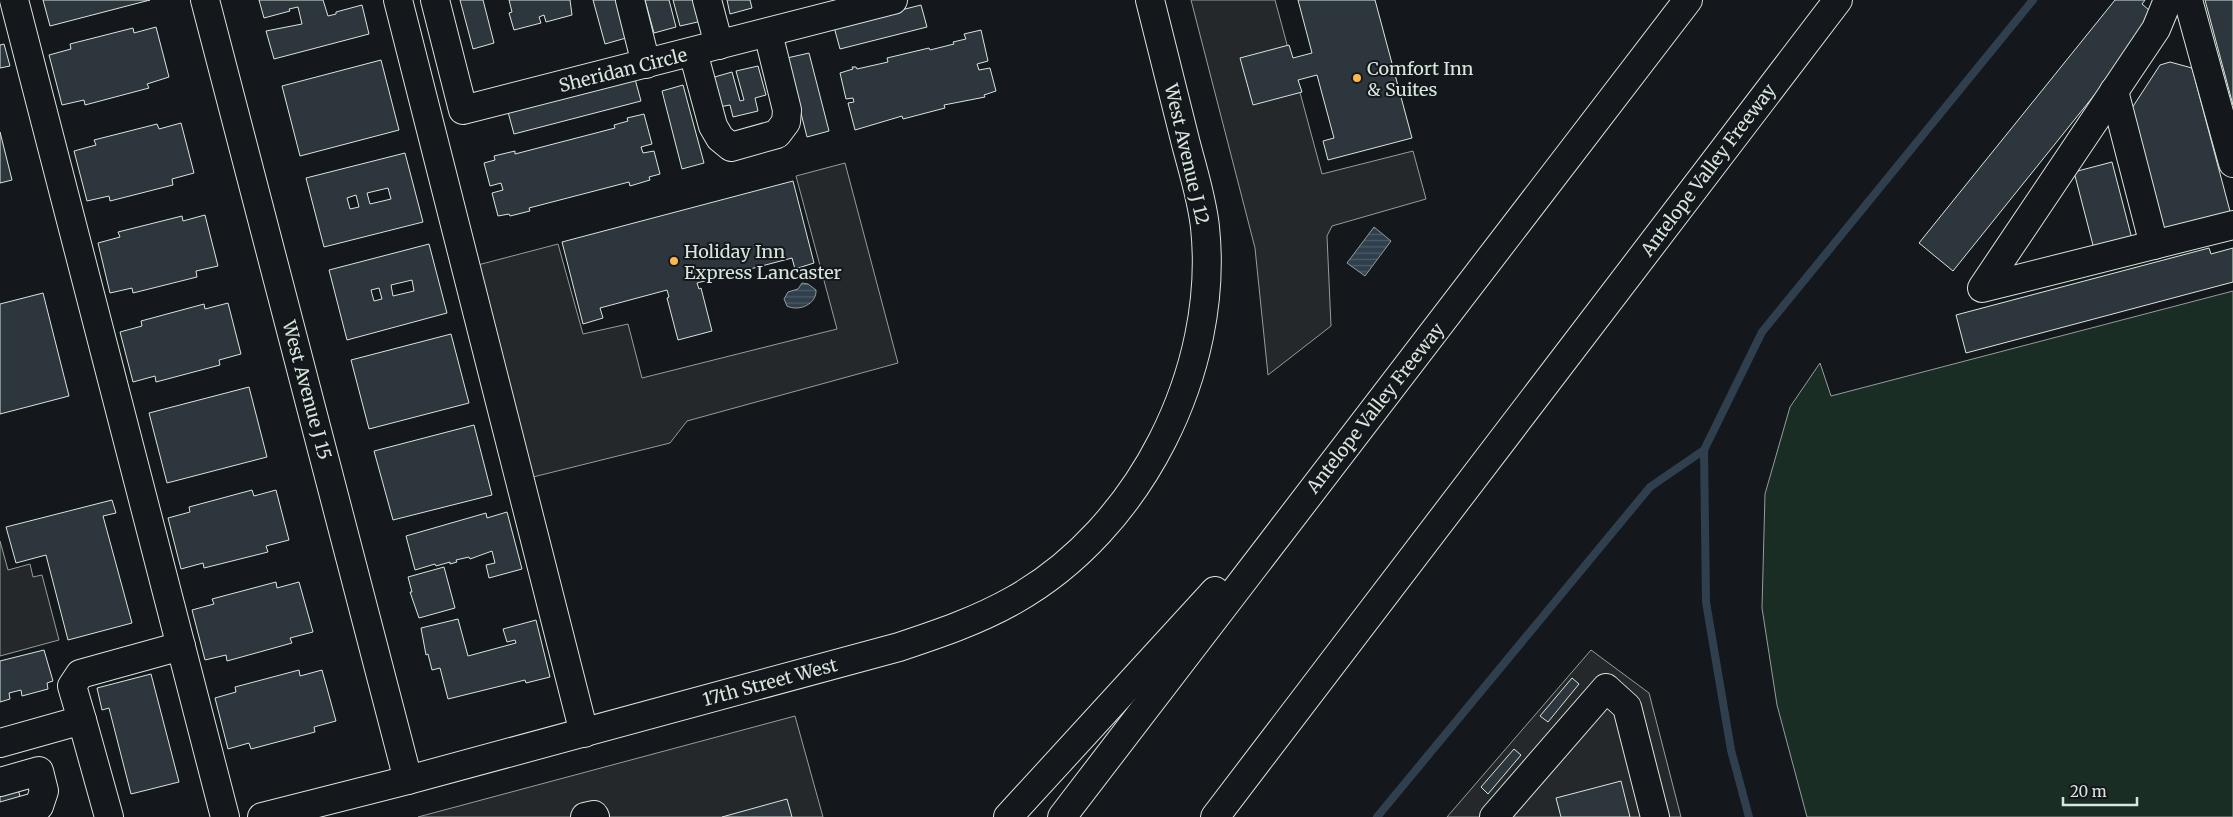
<svg xmlns="http://www.w3.org/2000/svg" width="2233" height="817" viewBox="0 0 2233 817" font-family="Merriweather,serif">
<style>
.green{fill:#1a2d24;stroke:#939e99}
.parking{fill:#24282b;stroke:#939e99}
.water{fill:url(#water-rules);stroke:#939e99}
.lines{fill:none;stroke-linecap:round;stroke-linejoin:round}
.stream{stroke:#2f3f4d;stroke-width:8}
.building{fill:#2c363c;stroke:#d8e6dc;fill-rule:evenodd}
.minor-casing{stroke:#d8e6dc;stroke-width:30}
.highway-casing{stroke:#d8e6dc;stroke-width:30}
.minor{stroke:#14181c;stroke-width:28}
.highway{stroke:#14181c;stroke-width:28}
.poi-dot{fill:#ffb74d;stroke:#14181c;stroke-width:2}
.labels{text-anchor:middle;dominant-baseline:central;stroke-width:4;stroke-linejoin:round;paint-order:stroke}
.poi-label{font-size:18px;fill:#d8e6dc;stroke:#14181c;text-anchor:start}
.street-label{font-size:18px;fill:#d8e6dc;stroke:#14181c}
</style>
<defs>
<pattern id="water-rules" width="6" height="5" patternUnits="userSpaceOnUse" patternTransform="scale(1.25)"><rect width="6" height="5" fill="#2f3f4d"/><path d="M0 2.5h6" fill="none" stroke="#4c5b66"/></pattern>
</defs>
<rect width="100%" height="100%" fill="#14181c"/>
<!-- green -->
<polygon class="green" points="2233,291 2233,817 1807,817 1777,705 1762,608 1765,494 1790,407 1820,363 1831,396"/>
<!-- parking -->
<g class="parking">
<polygon points="1191,0 1275,0 1322,174 1413,151 1426,199 1332,226 1327,236 1331,326 1268,375 1255,248"/>
<polygon points="845,163 898,363 687,421 670,443 529,478 474,266 558,244 583,334 628,324 642,378 837,329 796,176"/>
<polygon points="0,541 8,570 30,564 33,577 42,575 59,640 0,656"/>
<polygon points="1591,650 1649,693 1681,817 1447,817"/>
<polygon points="795,716 823,817 418,817"/>
</g>
<!-- water -->
<g class="water">
<polygon points="1374,227 1391,241 1365,276 1347,263"/>
<path d="M802,283L808,284L816,290C817,304 799,312 787,306L784,299L788,292L798,289Z"/>
</g>
<g class="lines">
<!-- stream -->
<g class="stream">
<polyline points="1377,817 1650,487 1704,450"/>
<polyline points="1749,817 1731,750 1706,602 1704,450 1762,332 2033,0"/>
</g>
</g>
<!-- building -->
<g class="building">
<polygon points="43,0 150,0 50,26"/>
<polygon points="259,0 323,0 328,16 336,14 336,12 362,5 369,34 274,59 266,31 302,24 298,7 289,9 290,11 264,18"/>
<polygon points="460,0 483,0 494,43 473,49"/>
<polygon points="509,0 570,0 572,15 546,22 544,15 539,17 541,23 514,30 509,13 512,12"/>
<polygon points="593,0 616,0 626,38 605,44"/>
<polygon points="645,0 669,0 676,27 654,33"/>
<polygon points="673,0 696,0 702,21 680,26"/>
<polygon points="727,0 750,0 752,8 730,14"/>
<polygon points="1298,0 1375,0 1412,138 1328,160 1323,141 1334,138 1317,75 1298,80 1302,92 1253,105 1240,58 1289,45 1293,58 1312,53"/>
<polygon points="2115,0 2145,0 2142,4 2157,17 1953,271 1919,243"/>
<polygon points="2205,0 2233,0 2233,105"/>
<polygon points="921,5 927,27 840,49 834,27"/>
<polygon points="156,27 169,77 147,84 149,88 85,105 84,100 62,105 49,55 71,49 70,44 133,28 134,33"/>
<polygon points="981,30 988,61 977,64 979,70 990,68 996,91 984,95 985,97 944,105 945,108 903,119 902,116 855,130 848,103 854,102 853,98 846,99 840,73 853,69 852,67 856,67 857,69 888,62 887,58 929,48 930,50 954,44 953,42 966,39 964,34"/>
<polygon points="4,44 10,66 0,68 0,45"/>
<polygon points="809,53 829,131 807,137 787,58"/>
<polygon points="381,60 399,130 300,156 282,86"/>
<polygon points="2170,62 2192,68 2231,215 2165,232 2132,108 2160,65"/>
<polygon points="758,66 766,95 755,98 758,111 733,117 730,105 719,107 711,78 732,72 740,101 744,100 736,71"/>
<polygon points="635,79 641,101 514,134 508,112"/>
<polygon points="683,85 704,163 682,169 662,91"/>
<polygon points="644,114 652,144 641,147 643,153 654,151 660,174 649,177 650,180 630,186 629,182 529,208 530,211 510,216 509,214 498,216 492,193 503,190 501,183 490,186 484,163 495,160 494,156 515,151 515,154 615,128 614,125 628,121 627,118"/>
<polygon points="181,123 194,173 172,179 173,185 110,201 109,196 87,201 74,151 96,145 94,140 157,124 159,129"/>
<polygon points="0,132 12,180 0,183"/>
<path d="M405,153L423,222L324,247L306,178ZM388,188L391,199L370,204L367,193ZM356,195L359,207L350,209L347,198Z"/>
<polygon points="2112,162 2132,239 2094,249 2074,172"/>
<polygon points="793,181 814,263 795,269 792,258 697,283 699,289 701,288 712,331 678,340 667,298 669,297 667,290 600,308 603,318 583,324 562,242"/>
<polygon points="205,215 218,266 196,271 197,277 133,293 132,288 110,293 98,243 120,237 118,232 182,216 183,221"/>
<path d="M429,244L447,313L347,340L329,270ZM412,280L414,291L393,296L391,285ZM379,288L382,299L374,301L371,290Z"/>
<polygon points="2209,248 2211,254 2233,248 2233,282 1966,353 1956,315"/>
<polygon points="43,293 69,396 0,414 0,304"/>
<polygon points="228,303 241,354 219,360 220,365 156,382 155,376 133,382 120,332 142,326 141,321 204,304 205,309"/>
<polygon points="451,334 469,403 369,429 351,360"/>
<polygon points="249,387 267,457 167,483 149,413"/>
<polygon points="474,425 492,495 393,520 374,451"/>
<polygon points="252,490 254,496 276,490 289,540 266,546 268,552 204,568 203,563 181,569 168,518 190,512 189,507"/>
<polygon points="112,500 116,513 103,516 132,623 68,640 46,555 16,563 6,527"/>
<polygon points="507,512 522,569 489,578 486,565 495,563 492,551 470,559 469,557 456,560 457,562 450,564 450,562 436,566 435,564 415,570 406,536 486,513 487,518"/>
<polygon points="444,567 455,608 419,618 410,592 412,592 408,577"/>
<polygon points="276,582 277,588 299,582 313,632 290,638 292,643 227,661 226,655 205,660 192,610 214,604 212,599"/>
<polygon points="458,619 468,656 516,643 515,640 507,642 503,629 536,620 550,677 526,683 525,680 448,699 440,668 432,670 428,654 426,655 421,628"/>
<polygon points="44,650 53,681 47,683 48,689 22,696 21,690 9,693 10,699 0,702 0,661"/>
<polygon points="299,670 300,676 322,670 336,721 314,727 315,732 251,749 249,743 228,749 215,698 236,692 235,687"/>
<polygon points="151,674 179,782 131,794 109,708 102,710 97,688"/>
<polygon points="1572,678 1579,684 1548,722 1540,716"/>
<polygon points="1514,749 1521,755 1488,794 1481,787"/>
<polygon points="1621,781 1630,817 1561,817 1556,798"/>
<polygon points="17,786 22,803 0,809 0,790"/>
<polygon points="787,799 792,817 722,817"/>
</g>
<g class="lines">
<defs>
<g id="minor">
<polyline points="14,0 225,817"/>
<polyline points="205,0 408,780"/>
<polyline points="398,0 584,733"/>
<polyline points="435,0 463,110 893,0"/>
<polyline points="630,0 646,64"/>
<polyline points="707,0 719,45"/>
<polyline points="2168,0 2156,29 1982,288 2233,225"/>
<polyline points="2188,0 2233,163"/>
<polyline points="693,52 713,126 720,138 731,147 777,134 786,122 787,110 768,33"/>
<polyline points="2114,91 2154,245"/>
<polyline points="82,720 72,686 80,674 181,646"/>
<polyline points="0,743 82,720 109,817"/>
<polyline points="0,782 39,771 44,791 39,806 0,817"/>
<path d="M262,817L408,780L899,647C938,634 977,621 1014,600C1140,529 1220,370 1205,227C1202,199 1193,171 1186,144C1174,96 1162,48 1150,0"/>
<polyline points="585,817 594,815 595,817"/>
<polyline points="1494,817 1606,688 1627,707 1655,817"/>
</g>
<g id="highway">
<polyline points="1008,817 1215,591"/>
<polyline points="1062,817 1688,0"/>
<polyline points="1215,817 1838,0"/>
</g>
</defs>
<!-- minor casing -->
<use href="#minor" class="minor-casing"/>
<!-- highway casing -->
<use href="#highway" class="highway-casing"/>
<!-- minor -->
<use href="#minor" class="minor"/>
<!-- highway -->
<use href="#highway" class="highway"/>
</g>
<!-- markers -->
<g class="poi-dot">
<circle cx="1357" cy="78" r="5"/>
<circle cx="674" cy="261" r="5"/>
</g>
<g class="labels">
<!-- poi labels -->
<g class="poi-label">
<text x="1367" y="68">Comfort Inn<tspan x="1367" dy="21">&amp; Suites</tspan></text>
<text x="684" y="251">Holiday Inn<tspan x="684" dy="21">Express Lancaster</tspan></text>
</g>
<!-- street labels -->
<g class="street-label">
<text transform="translate(623 70) rotate(-14)">Sheridan Circle</text>
<text transform="translate(1187 154) rotate(77)">West Avenue J 12</text>
<text transform="translate(1708 170) rotate(-53)">Antelope Valley Freeway</text>
<text transform="translate(307 390) rotate(75)">West Avenue J 15</text>
<text transform="translate(1375 408) rotate(-52)">Antelope Valley Freeway</text>
<text transform="translate(770 682) rotate(-15)">17th Street West</text>
</g>
</g>
<!-- scale -->
<path d="M2063 797v8h74v-8" fill="none" stroke="#d8e6dc" stroke-width="2.5"/>
<text x="2070" y="797" font-size="15" fill="#d8e6dc" stroke="#14181c" stroke-width="4" paint-order="stroke">20 m</text>
</svg>
